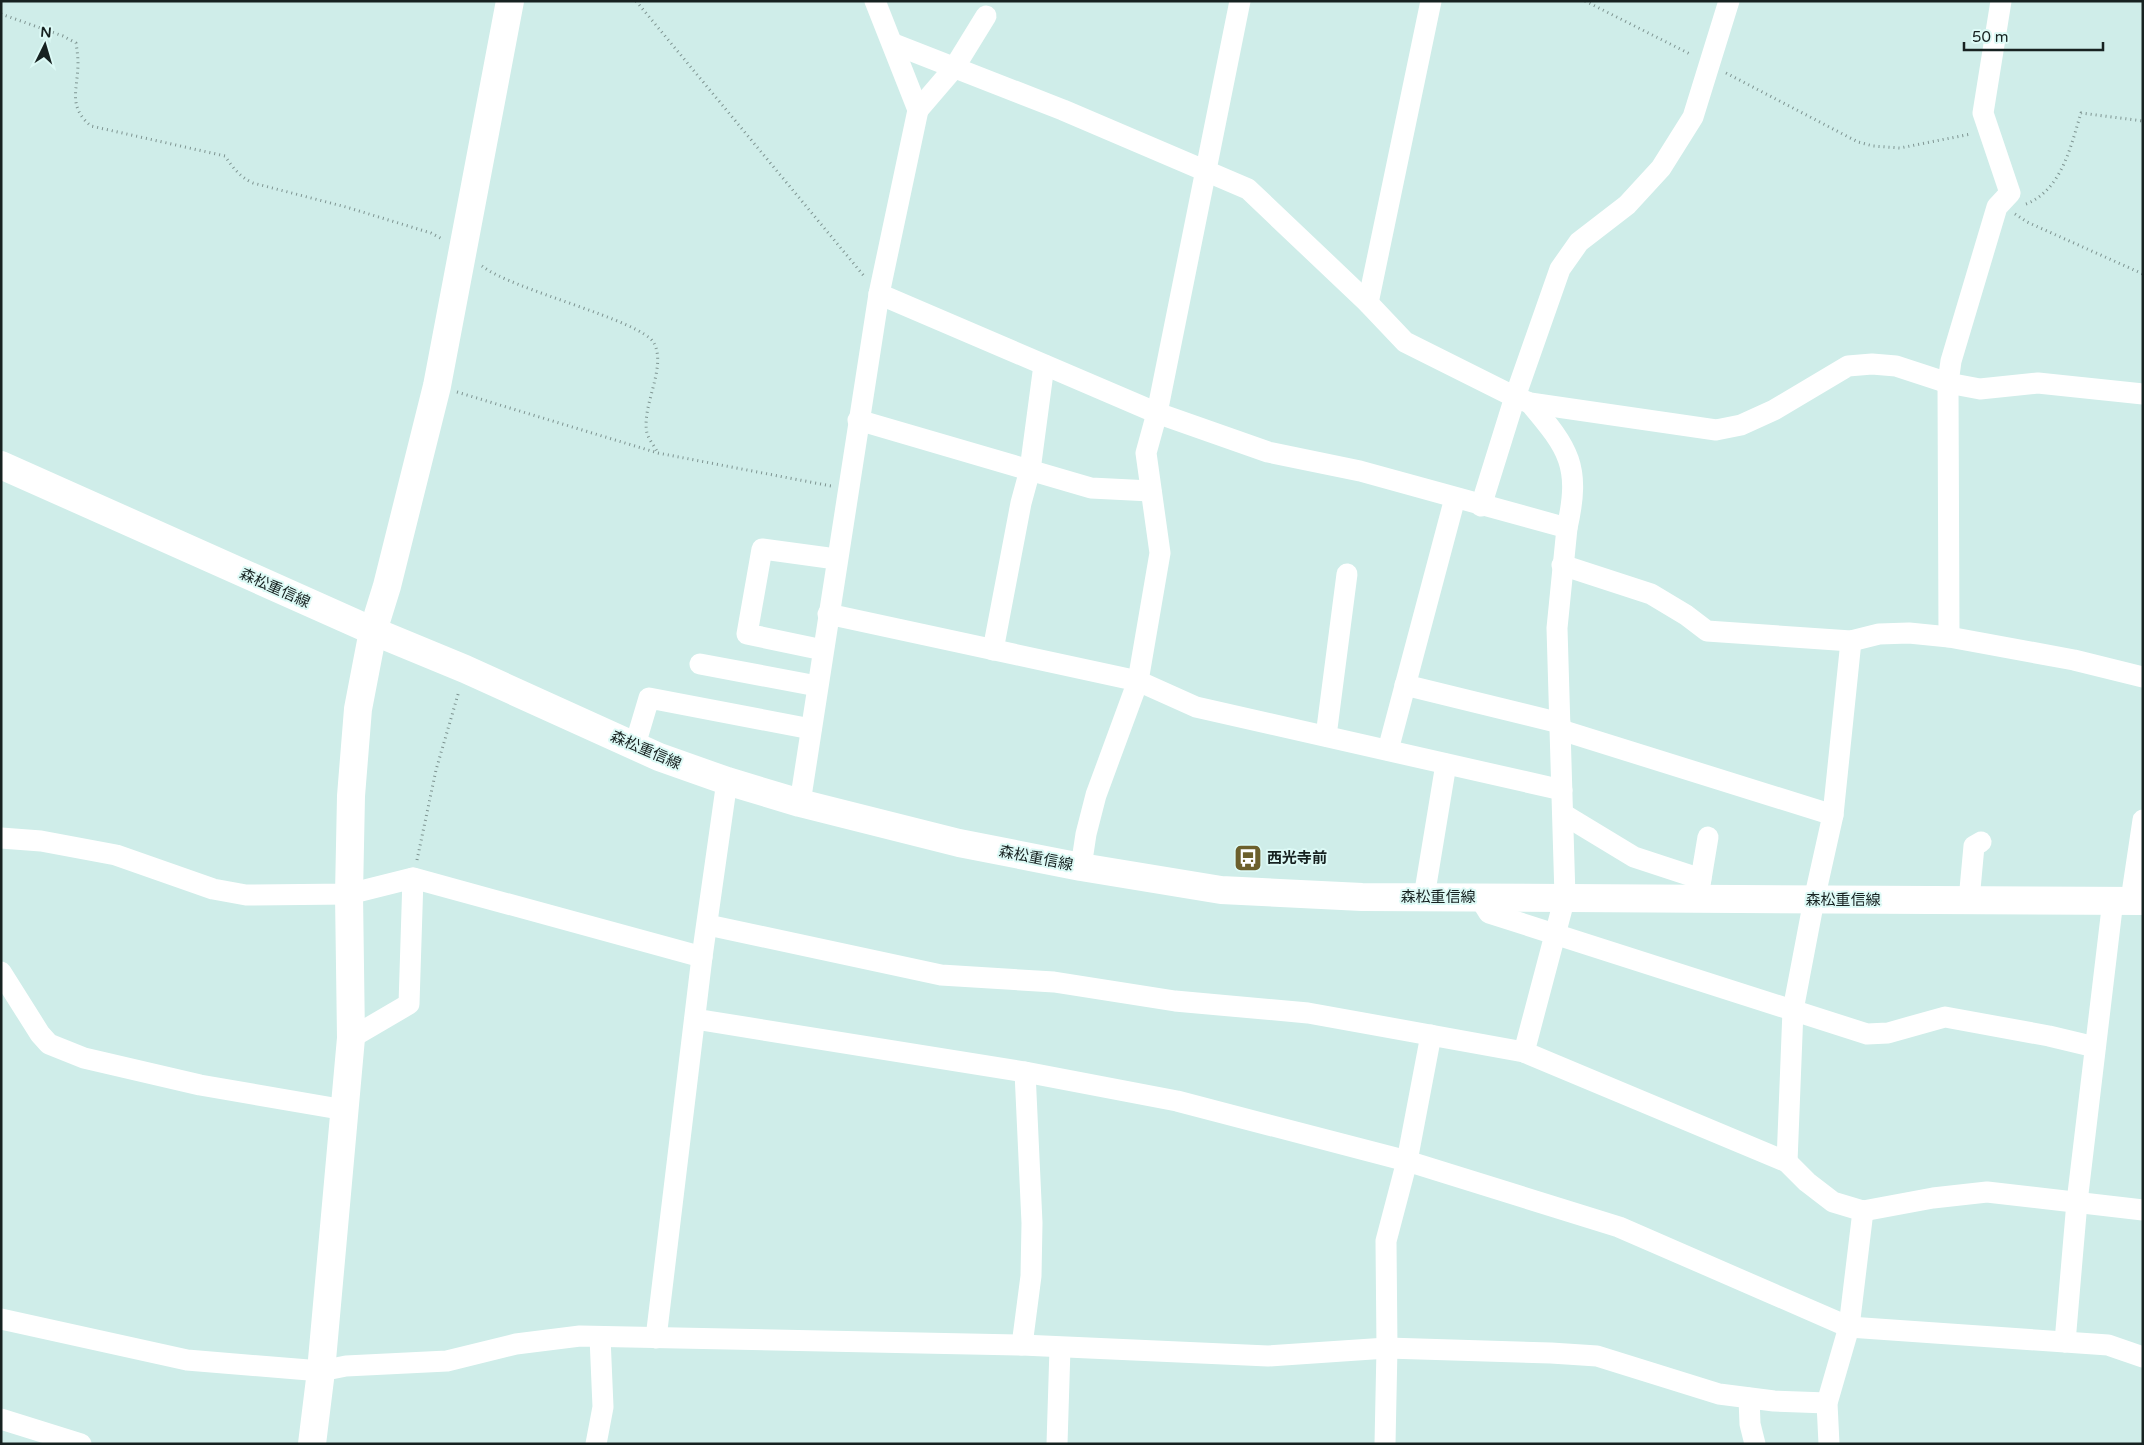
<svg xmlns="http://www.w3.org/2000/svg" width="2144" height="1445" viewBox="0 0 2144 1445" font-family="'Varela Round','Noto Sans JP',sans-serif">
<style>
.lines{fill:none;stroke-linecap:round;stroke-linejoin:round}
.path{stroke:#7e9491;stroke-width:3;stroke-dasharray:1 4;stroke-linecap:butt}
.minor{stroke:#fff;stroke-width:21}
.tertiary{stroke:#fff;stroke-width:28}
.secondary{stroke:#fff;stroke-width:28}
.labels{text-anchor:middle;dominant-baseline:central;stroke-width:4;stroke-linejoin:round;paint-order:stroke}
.street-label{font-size:15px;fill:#172221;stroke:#ddfaf6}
.poi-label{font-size:15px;font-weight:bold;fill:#172221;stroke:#ddfaf6;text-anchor:start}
</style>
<rect width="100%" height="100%" fill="#cfede9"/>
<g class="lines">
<!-- path -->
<g class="path">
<polyline points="636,1 864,276"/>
<polyline points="1585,1 1692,55"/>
<path d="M1,14L63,36L76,43C77,50 78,56 78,63C78,89 67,106 91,126L225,156C233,168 240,177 253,183L346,207L431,233L442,239"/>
<polyline points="1726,73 1858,142 1873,146 1900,148 1971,134"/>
<path d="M2026,204C2062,190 2071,145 2081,113L2143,121"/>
<polyline points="2015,214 2027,222 2143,274"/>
<path d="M482,266C512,290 641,320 654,343C667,368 641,406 647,433C649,440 655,447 658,453"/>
<polyline points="457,392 658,453 831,486"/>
<polyline points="417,860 436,770 459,691"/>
</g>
<!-- minor -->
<g class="minor">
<polyline points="894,44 1063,110 1248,189 1368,303 1405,342 1515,397 1530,403 1716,430 1741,425 1774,410 1848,366 1872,364 1896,366 1948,383 1980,389 2038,383 2143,394"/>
<polyline points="918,110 954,68 986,16"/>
<polyline points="879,294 1157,413 1268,452 1360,471 1567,528 1557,628 1565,897 1524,1052"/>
<polyline points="1368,303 1431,1"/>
<path d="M1530,403C1569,449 1581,466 1567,528"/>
<polyline points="858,420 1091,488 1151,491"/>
<polyline points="1481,506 1515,397 1560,269 1579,242 1627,205 1661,168 1693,117 1729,1"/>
<polyline points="1562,565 1651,594 1686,615 1707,631 1851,641 1879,634 1909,633 1949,637 2074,660 2143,677"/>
<polyline points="828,614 1138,681 1196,707 1562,790"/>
<polyline points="1949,637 1948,383 1951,361 1997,207 2010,193 1983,113 2001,1"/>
<polyline points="823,650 747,634 762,549 836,559"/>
<polyline points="993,650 1021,503 1030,470 1044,365"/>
<polyline points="700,664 817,686"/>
<polyline points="1405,685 1560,723"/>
<polyline points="1561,730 1833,815"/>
<polyline points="1326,736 1347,574"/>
<polyline points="635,745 649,698 811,729"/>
<polyline points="1388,750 1455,498"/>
<polyline points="800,803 879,294 918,110 875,1"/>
<polyline points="1563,814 1634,857 1701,879"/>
<polyline points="1,838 41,841 116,855 213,889 246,895 349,894 413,878 702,957"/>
<polyline points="1081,867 1086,834 1096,795 1138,681 1160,553 1146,453 1157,413 1240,1"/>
<polyline points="1699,891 1708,837"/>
<polyline points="1424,897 1446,764"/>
<polyline points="1479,897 1489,913 1867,1034 1888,1033 1945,1017 2049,1036 2095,1047"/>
<polyline points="1969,900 1974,846 1981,842"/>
<polyline points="2131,900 2143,820"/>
<polyline points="708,925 941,975 1054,982 1175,1001 1308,1013 1524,1052 1787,1162 1807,1182 1833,1202 1863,1211 1933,1198 1987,1192 2143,1210"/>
<polyline points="1,972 40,1034 49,1044 84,1058 200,1085 345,1110"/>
<polyline points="695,1019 1025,1072 1177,1101 1407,1161 1619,1227 1849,1327 2108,1345 2143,1357"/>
<polyline points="351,1038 409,1004 413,878"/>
<polyline points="1787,1162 1793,1010 1814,900 1833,815 1851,641"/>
<polyline points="1,1319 187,1360 321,1371 346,1366 447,1361 516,1344 580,1336 1022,1345 1268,1356 1387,1348 1551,1353 1597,1356 1719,1394 1774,1401 1827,1403"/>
<polyline points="656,1338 702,957 727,781"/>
<polyline points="2065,1342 2077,1202 2113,900"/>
<polyline points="1022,1345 1031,1276 1032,1223 1025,1072"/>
<polyline points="1749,1398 1750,1424 1755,1444"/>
<polyline points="1,1419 81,1444"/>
<polyline points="596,1444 603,1407 600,1337"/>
<polyline points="1057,1444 1060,1348"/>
<polyline points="1385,1444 1387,1348 1386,1241 1407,1161 1431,1035"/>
<polyline points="1829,1444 1827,1403 1849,1327 1863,1211"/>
</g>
<!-- tertiary -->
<polyline class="tertiary" points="312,1444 321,1371 351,1038 349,894 351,796 358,709 373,631 387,586 437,386 510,1"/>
<!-- secondary -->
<polyline class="secondary" points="1,465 373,631 465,669 659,757 727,781 800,803 959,843 1081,867 1221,890 1362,897 2143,901"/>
</g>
<!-- icons -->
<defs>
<symbol id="bus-square" viewBox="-11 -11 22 22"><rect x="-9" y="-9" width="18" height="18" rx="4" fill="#6c5f2c" stroke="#ddfaf6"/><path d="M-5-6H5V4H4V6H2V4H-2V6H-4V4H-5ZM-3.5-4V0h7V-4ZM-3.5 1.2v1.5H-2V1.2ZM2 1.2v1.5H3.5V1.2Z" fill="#fff"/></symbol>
</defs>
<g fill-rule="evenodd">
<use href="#bus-square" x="1232" y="842" width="32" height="32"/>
</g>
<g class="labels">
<!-- street labels -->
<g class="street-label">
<text transform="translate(275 588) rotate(24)">森松重信線</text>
<text transform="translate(646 750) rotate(23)">森松重信線</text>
<text transform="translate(1036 858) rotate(11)">森松重信線</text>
<text x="1438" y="897">森松重信線</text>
<text x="1843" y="900">森松重信線</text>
</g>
<!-- poi labels -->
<g class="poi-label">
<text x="1267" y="858">西光寺前</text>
</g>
</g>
<!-- border -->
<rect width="2144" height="1445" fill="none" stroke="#172221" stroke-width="5"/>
<!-- north arrow -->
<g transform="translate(45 45) rotate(5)" stroke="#ddfaf6" stroke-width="4" paint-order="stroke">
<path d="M0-4L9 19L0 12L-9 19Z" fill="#172221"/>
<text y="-8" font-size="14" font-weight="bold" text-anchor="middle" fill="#172221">N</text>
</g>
<!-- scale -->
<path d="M1964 42v8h139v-8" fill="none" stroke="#172221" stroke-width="2.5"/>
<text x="1972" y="42" font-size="15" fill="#172221" stroke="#ddfaf6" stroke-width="4" paint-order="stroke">50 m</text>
</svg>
